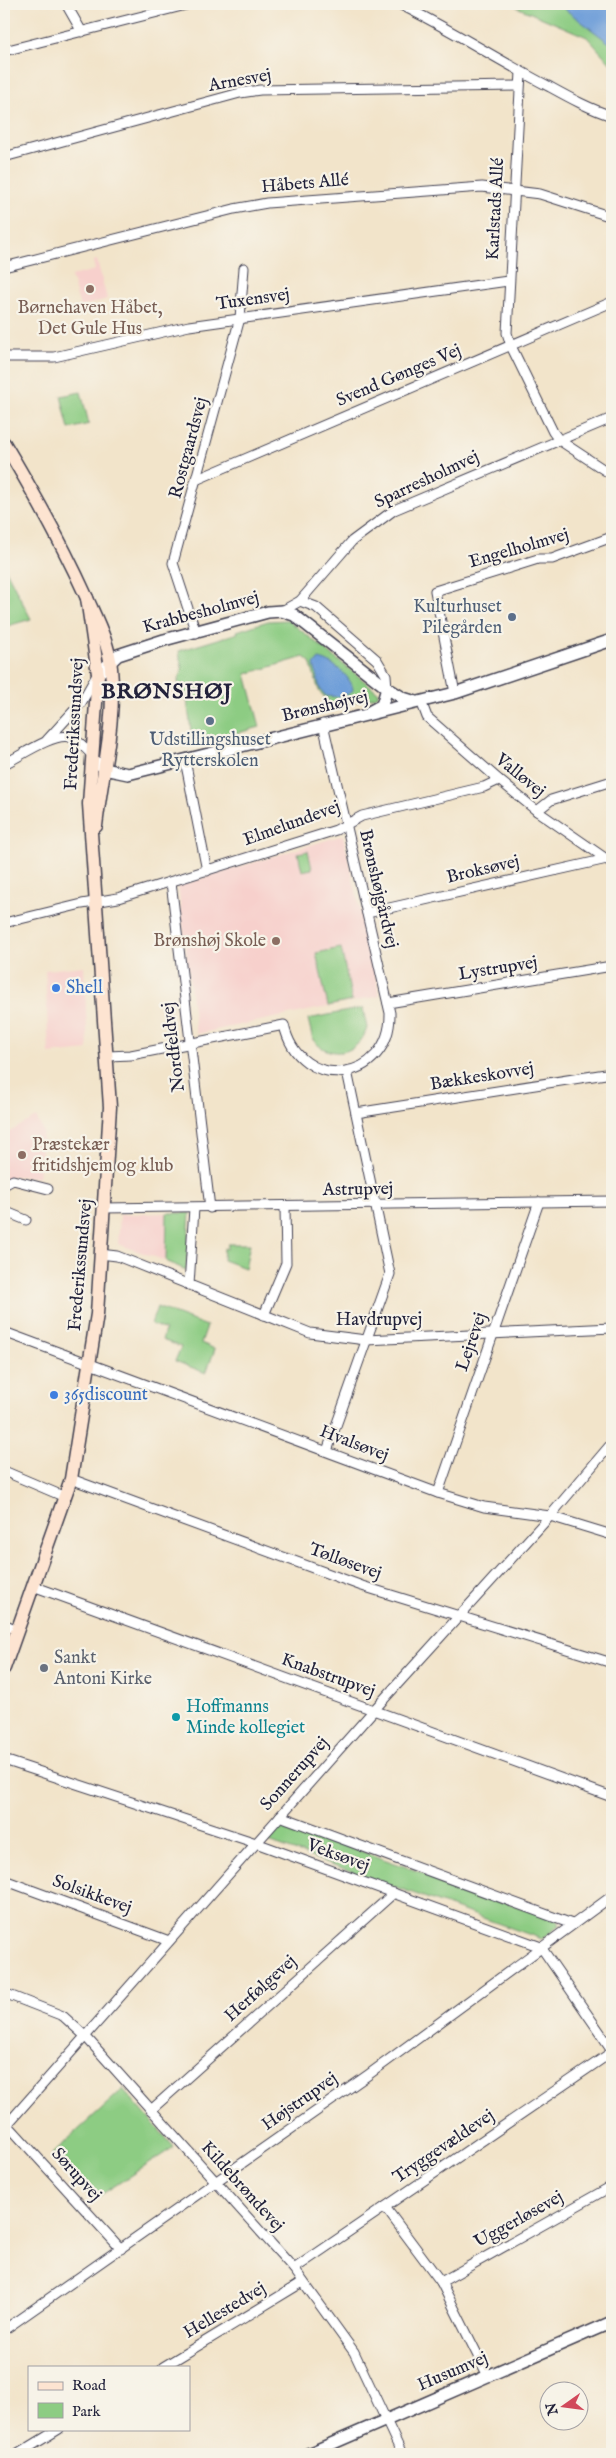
<svg xmlns="http://www.w3.org/2000/svg" width="616" height="2458" viewBox="0 0 616 2458" font-family="'IM FELL English',serif">
<style>
.built{fill:#f7d0cc}
.green{fill:#8dcc83;stroke:#58775f}
.water{fill:#6f9fd9;stroke:#48608a}
.lines{fill:none;stroke-linecap:round;stroke-linejoin:round}
.minor-casing{stroke:#413f50;stroke-width:11}
.tertiary-casing{stroke:#413f50;stroke-width:14}
.secondary-casing{stroke:#413f50;stroke-width:15}
.minor{stroke:#fff;stroke-width:9}
.tertiary{stroke:#fff;stroke-width:11}
.secondary{stroke:#fde4d1;stroke-width:12}
.education-dot{fill:#8d6e63;stroke:#f7f3e8;stroke-width:2}
.service-dot{fill:#5c6f8a;stroke:#f7f3e8;stroke-width:2}
.shop-dot{fill:#3f7fe0;stroke:#f7f3e8;stroke-width:2}
.worship-dot{fill:#6b7280;stroke:#f7f3e8;stroke-width:2}
.culture-dot{fill:#0f9aa8;stroke:#f7f3e8;stroke-width:2}
.labels{text-anchor:middle;dominant-baseline:central;stroke-width:4.5;stroke-linejoin:round;paint-order:stroke}
.street-label{font-size:18px;fill:#22223b;stroke:#f7f3e8}
.education-label{font-size:18px;fill:#785e54;stroke:#f7f3e8}
.service-label{font-size:18px;fill:#4e5e75;stroke:#f7f3e8;text-anchor:end}
.shop-label{font-size:18px;fill:#366cbe;stroke:#f7f3e8;text-anchor:start}
.worship-label{font-size:18px;fill:#5b616d;stroke:#f7f3e8;text-anchor:start}
.culture-label{font-size:18px;fill:#0d838f;stroke:#f7f3e8;text-anchor:start}
.district-label{font-size:22px;font-weight:bold;letter-spacing:1px;fill:#22223b;stroke:#f7f3e8}
</style>
<rect width="100%" height="100%" fill="#f7f3e8"/>
<filter id="ink" filterUnits="userSpaceOnUse"><feTurbulence type="fractalNoise" baseFrequency=".02" numOctaves="2"/><feDisplacementMap in="SourceGraphic" scale="10" xChannelSelector="R" yChannelSelector="G"/><feConvolveMatrix kernelMatrix="1 2 1 2 8 2 1 2 1" color-interpolation-filters="sRGB"/></filter>
<filter id="wash" filterUnits="userSpaceOnUse"><feTurbulence type="fractalNoise" baseFrequency=".0096" numOctaves="4" result="noise"/><feDisplacementMap in="SourceGraphic" scale="20" xChannelSelector="R" yChannelSelector="G"/><feGaussianBlur stdDeviation="1.12" result="paint"/><feColorMatrix in="noise" values="0 0 0 0 0 0 0 0 0 0 0 0 0 0 0 0 0 1.4 0 .05"/><feComposite in="paint" operator="in"/></filter>
<g filter="url(#wash)">
<rect width="100%" height="100%" fill="#f2e4ca"/>
<!-- built -->
<g class="built">
<polygon points="97,260 107,299 80,307 71,276 95,270 93,261"/>
<polygon points="343,835 380,996 196,1034 178,886"/>
<polygon points="84,966 88,1050 49,1054 45,970"/>
<polygon points="36,1117 43,1131 38,1177 14,1176 4,1179 4,1135"/>
<polygon points="167,1213 166,1261 118,1244 120,1215"/>
</g>
<!-- green -->
<g class="green">
<polygon points="513,4 612,4 612,65 587,37 519,8"/>
<polygon points="81,392 89,424 69,429 61,396"/>
<polygon points="4,566 31,619 4,627"/>
<polygon points="288,620 378,692 378,696 334,707 319,691 310,662 304,657 246,674 260,727 193,745 187,700 179,689 178,680 182,670 179,651 238,633 237,631 268,621"/>
<polygon points="308,851 312,869 302,871 298,853"/>
<polygon points="341,948 352,1001 328,1006 316,953"/>
<path d="M363,1008L367,1028C359,1055 330,1060 313,1040L308,1019Z"/>
<polygon points="167,1213 190,1213 186,1270 166,1261"/>
<polygon points="228,1244 250,1244 245,1268 223,1260 224,1248 227,1249"/>
<polygon points="157,1307 207,1326 201,1343 215,1349 206,1373 175,1361 181,1347 162,1340 165,1330 151,1324"/>
<polygon points="281,1823 557,1920 560,1925 542,1939 266,1841"/>
<polygon points="123,2089 174,2147 93,2200 52,2154"/>
</g>
<!-- water -->
<g class="water">
<polygon points="558,4 612,4 612,45"/>
<path d="M319,659C332,661 352,677 353,690C347,698 335,697 326,696L320,689L314,665Z"/>
</g>
</g>
<g filter="url(#ink)">
<g class="lines">
<defs>
<g id="minor">
<polyline points="66,4 82,32"/>
<path d="M399,4C451,29 499,61 550,87C570,98 590,109 612,116"/>
<polyline points="4,51 190,4"/>
<polyline points="521,72 507,333 511,346 553,432 559,440 612,475"/>
<polyline points="4,157 240,93 260,90 518,86"/>
<polyline points="4,267 234,209 267,203 482,187 540,194 612,217"/>
<polyline points="4,357 54,357 189,326 508,281"/>
<polyline points="198,479 612,302"/>
<polyline points="300,601 316,607 377,660 386,675 387,688"/>
<polyline points="282,611 300,601 352,541 394,510 612,418"/>
<polyline points="196,633 173,563 240,318 244,268"/>
<polyline points="455,693 435,591 538,559 552,559 612,537"/>
<polyline points="421,701 427,717 499,780 537,811 612,863"/>
<polyline points="47,740 81,703 97,675"/>
<polyline points="185,760 207,871"/>
<path d="M4,764C19,757 53,733 69,737C78,739 87,750 93,756"/>
<polyline points="537,811 551,800 612,781"/>
<polyline points="171,882 210,1208"/>
<polyline points="367,913 607,859"/>
<polyline points="4,923 82,904 118,898 336,830 362,816 484,787 499,780"/>
<polyline points="388,1003 612,966"/>
<path d="M108,1056L131,1055L284,1025C299,1094 391,1084 390,1013L323,724"/>
<polyline points="356,1113 612,1073"/>
<polyline points="4,1185 13,1180 48,1189"/>
<polyline points="104,1208 612,1201"/>
<polyline points="4,1211 26,1220"/>
<polyline points="100,1254 117,1256 310,1333 366,1340 612,1328"/>
<polyline points="189,1285 194,1208"/>
<polyline points="264,1315 286,1263 285,1207"/>
<polyline points="4,1332 438,1493 484,1507 550,1516 612,1535"/>
<polyline points="327,1451 390,1274 347,1071"/>
<polyline points="4,1471 65,1497"/>
<polyline points="71,1479 362,1586 612,1663"/>
<polyline points="438,1493 539,1202"/>
<polyline points="33,1586 612,1797"/>
<polyline points="4,1624 17,1630"/>
<polyline points="4,1760 256,1843 541,1947 612,2050"/>
<polyline points="280,1816 572,1924"/>
<polyline points="4,1880 169,1941"/>
<polyline points="4,1993 63,2016 85,2036 294,2269 354,2352 402,2454"/>
<polyline points="151,2110 394,1893"/>
<polyline points="7,2124 121,2249"/>
<polyline points="4,2128 374,1710 550,1516 612,1443"/>
<polyline points="385,2207 441,2282 488,2376"/>
<polyline points="294,2269 612,2052"/>
<polyline points="441,2282 612,2186"/>
<polyline points="4,2330 368,2075 612,1896"/>
<polyline points="163,2367 303,2282"/>
<polyline points="18,2454 59,2429"/>
</g>
<g id="tertiary">
<polyline points="98,674 118,655 164,640 268,612 282,611 294,615 387,688 403,698 416,702"/>
<polyline points="371,711 382,705 387,688"/>
<polyline points="99,763 104,769 128,774 455,693 612,640"/>
<polyline points="308,2454 612,2322"/>
</g>
<g id="secondary">
<path d="M4,443C34,493 62,543 86,596C96,619 109,643 111,668C116,721 102,773 96,826"/>
<polyline points="4,1668 71,1479 97,1314 110,1107 89,804 98,674 87,598"/>
</g>
</defs>
<!-- minor casing -->
<use href="#minor" class="minor-casing"/>
<!-- tertiary casing -->
<use href="#tertiary" class="tertiary-casing"/>
<!-- secondary casing -->
<use href="#secondary" class="secondary-casing"/>
<!-- minor -->
<use href="#minor" class="minor"/>
<!-- tertiary -->
<use href="#tertiary" class="tertiary"/>
<!-- secondary -->
<use href="#secondary" class="secondary"/>
</g>
</g>
<!-- markers -->
<g class="education-dot">
<circle cx="90" cy="289" r="5"/>
<circle cx="276" cy="941" r="5"/>
<circle cx="22" cy="1155" r="5"/>
</g>
<g class="service-dot">
<circle cx="512" cy="617" r="5"/>
<circle cx="210" cy="721" r="5"/>
</g>
<g class="shop-dot">
<circle cx="56" cy="988" r="5"/>
<circle cx="54" cy="1395" r="5"/>
</g>
<circle class="worship-dot" cx="44" cy="1668" r="5"/>
<circle class="culture-dot" cx="176" cy="1717" r="5"/>
<g class="labels">
<!-- street labels -->
<g class="street-label">
<text transform="translate(240 81) rotate(-10)">Arnesvej</text>
<text transform="translate(305 184) rotate(-5)">Håbets Allé</text>
<text transform="translate(496 209) rotate(-87)">Karlstads Allé</text>
<text transform="translate(253 300) rotate(-8)">Tuxensvej</text>
<text transform="translate(399 376) rotate(-23)">Svend Gønges Vej</text>
<text transform="translate(189 448) rotate(-75)">Rostgaardsvej</text>
<text transform="translate(427 480) rotate(-25)">Sparresholmvej</text>
<text transform="translate(519 549) rotate(-16)">Engelholmvej</text>
<text transform="translate(201 613) rotate(-15)">Krabbesholmvej</text>
<text transform="translate(325 707) rotate(-13)">Brønshøjvej</text>
<text transform="translate(75 724) rotate(-87)">Frederikssundsvej</text>
<text transform="translate(520 776) rotate(39)">Valløvej</text>
<text transform="translate(292 824) rotate(-20)">Elmelundevej</text>
<text transform="translate(483 870) rotate(-13)">Broksøvej</text>
<text transform="translate(378 889) rotate(77)">Brønshøjgårdvej</text>
<text transform="translate(498 969) rotate(-9)">Lystrupvej</text>
<text transform="translate(174 1047) rotate(-97)">Nordfeldvej</text>
<text transform="translate(482 1077) rotate(-9)">Bækkeskovvej</text>
<text transform="translate(358 1190) rotate(-1)">Astrupvej</text>
<text transform="translate(81 1265) rotate(-85)">Frederikssundsvej</text>
<text x="379" y="1320">Havdrupvej</text>
<text transform="translate(472 1342) rotate(-71)">Lejrevej</text>
<text transform="translate(354 1444) rotate(21)">Hvalsøvej</text>
<text transform="translate(345 1562) rotate(20)">Tølløsevej</text>
<text transform="translate(328 1676) rotate(20)">Knabstrupvej</text>
<text transform="translate(295 1774) rotate(-48)">Sonnerupvej</text>
<text transform="translate(338 1856) rotate(20)">Veksøvej</text>
<text transform="translate(92 1895) rotate(20)">Solsikkevej</text>
<text transform="translate(261 1989) rotate(-42)">Herfølgevej</text>
<text transform="translate(300 2102) rotate(-35)">Højstrupvej</text>
<text transform="translate(444 2147) rotate(-34)">Tryggevældevej</text>
<text transform="translate(76 2175) rotate(48)">Sørupvej</text>
<text transform="translate(242 2187) rotate(48)">Kildebrøndevej</text>
<text transform="translate(519 2220) rotate(-29)">Uggerløsevej</text>
<text transform="translate(225 2311) rotate(-31)">Hellestedvej</text>
<text transform="translate(453 2372) rotate(-23)">Husumvej</text>
</g>
<!-- education labels -->
<g class="education-label">
<text x="90" y="308">Børnehaven Håbet,<tspan x="90" dy="21">Det Gule Hus</tspan></text>
<text x="266" y="941" text-anchor="end">Brønshøj Skole</text>
<text x="32" y="1145" text-anchor="start">Præstekær<tspan x="32" dy="21">fritidshjem og klub</tspan></text>
</g>
<!-- service labels -->
<g class="service-label">
<text x="502" y="607">Kulturhuset<tspan x="502" dy="21">Pilegården</tspan></text>
<text x="210" y="740" text-anchor="middle">Udstillingshuset<tspan x="210" dy="21">Rytterskolen</tspan></text>
</g>
<!-- shop labels -->
<g class="shop-label">
<text x="66" y="988">Shell</text>
<text x="64" y="1395">365discount</text>
</g>
<!-- worship labels -->
<g class="worship-label">
<text x="54" y="1658">Sankt<tspan x="54" dy="21">Antoni Kirke</tspan></text>
</g>
<!-- culture labels -->
<g class="culture-label">
<text x="186" y="1707">Hoffmanns<tspan x="186" dy="21">Minde kollegiet</tspan></text>
</g>
<!-- district labels -->
<g class="district-label">
<text x="167" y="692">BRØNSHØJ</text>
</g>
</g>
<!-- margin -->
<rect width="616" height="2458" fill="none" stroke="#f7f3e8" stroke-width="20"/>
<!-- legend -->
<rect x="28" y="2366" width="162" height="65" fill="#f7f3e8" stroke="#a29fa3"/>
<rect x="38" y="2382" width="25" height="8" fill="#fde4d1" stroke="#a29fa3"/>
<text x="72" y="2390" font-size="15" fill="#22223b">Road</text>
<rect x="38" y="2403" width="25" height="15" fill="#8dcc83" stroke="#a29fa3"/>
<text x="72" y="2416" font-size="15" fill="#22223b">Park</text>
<!-- north arrow -->
<g transform="translate(564 2406) rotate(256)"><circle r="24" fill="#f7f3e8" stroke="#a29fa3"/>
<path d="M0-4L9 19L0 12L-9 19Z" fill="#d1495b"/>
<text y="-8" font-size="14" font-weight="bold" text-anchor="middle" fill="#22223b">N</text>
</g>
</svg>
